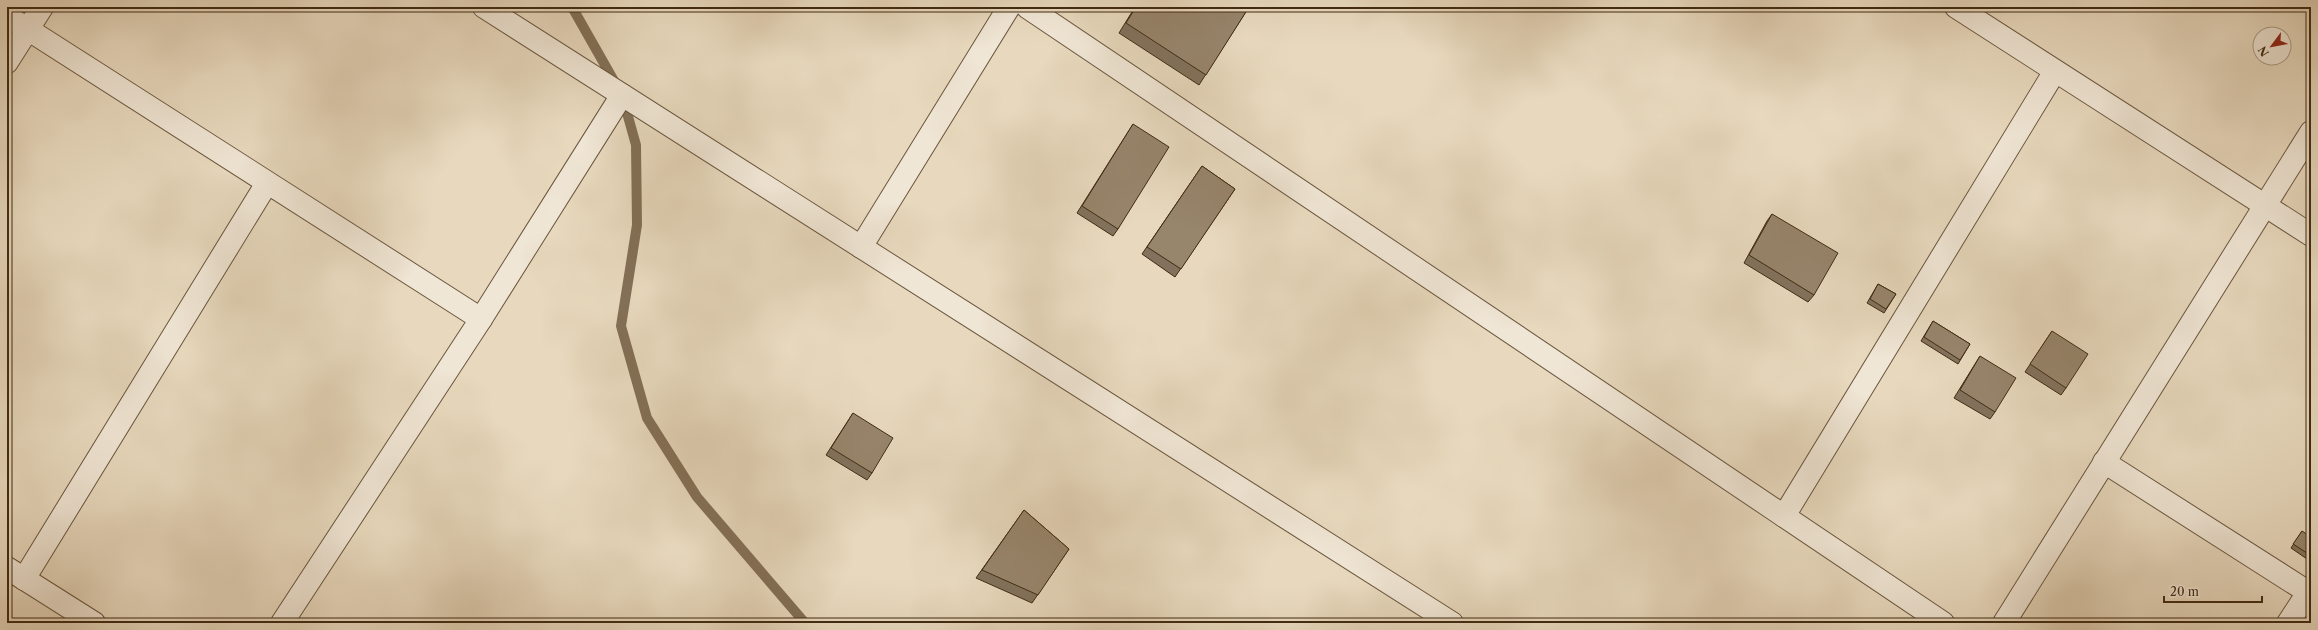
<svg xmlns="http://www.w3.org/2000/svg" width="2318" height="630" viewBox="0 0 2318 630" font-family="'Libre Caslon Text',serif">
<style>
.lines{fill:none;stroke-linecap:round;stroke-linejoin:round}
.stream{stroke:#837057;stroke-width:10}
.minor-casing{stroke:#6a563e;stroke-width:24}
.minor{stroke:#f0e6d5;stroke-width:22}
.wall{fill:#82725d;stroke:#402b13}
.building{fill:#97856c;stroke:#402b13}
</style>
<rect width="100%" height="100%" fill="#e8d9be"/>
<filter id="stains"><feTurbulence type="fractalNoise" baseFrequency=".005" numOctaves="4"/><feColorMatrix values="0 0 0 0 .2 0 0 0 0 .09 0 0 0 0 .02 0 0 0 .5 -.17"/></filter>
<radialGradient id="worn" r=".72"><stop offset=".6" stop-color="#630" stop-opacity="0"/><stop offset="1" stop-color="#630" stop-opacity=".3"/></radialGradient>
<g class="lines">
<!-- stream -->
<polyline class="stream" points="572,7 622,95 636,145 637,225 621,326 647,418 697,497 805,623"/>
<defs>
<g id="minor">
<polyline points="484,7 1452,623"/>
<polyline points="1027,7 1943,623"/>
<polyline points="1956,7 2311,235"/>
<polyline points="7,16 481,319"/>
<polyline points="7,62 42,7"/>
<polyline points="861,247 1009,7"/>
<polyline points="2104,462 2311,594"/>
<polyline points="1784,516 2055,71"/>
<polyline points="7,568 94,623"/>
<polyline points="24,579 267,183"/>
<polyline points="282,623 481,319 622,95"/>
<polyline points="2004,623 2311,132"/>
<polyline points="2288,623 2311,588"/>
</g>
</defs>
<!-- minor casing -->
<use href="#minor" class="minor-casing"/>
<!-- minor -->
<use href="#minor" class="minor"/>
</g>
<!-- wall -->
<g class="wall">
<polygon points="1135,7 1249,7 1199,85 1119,33"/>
<polygon points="1133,124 1118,229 1113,236 1077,213"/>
<polygon points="1202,166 1235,189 1175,277 1142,254"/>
<polygon points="1772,214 1814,295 1808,302 1744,263 1767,221"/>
<polygon points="1878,284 1896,294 1884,313 1867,303"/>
<polygon points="1933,321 1970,344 1958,364 1921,341"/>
<polygon points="2052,331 2066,388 2061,395 2025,372"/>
<polygon points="1980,356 1995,412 1990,419 1954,398 1975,364"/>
<polygon points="853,413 872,473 867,480 826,455"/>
<polygon points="1024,510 1069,549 1032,603 976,578"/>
<polygon points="2302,531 2311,553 2307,559 2291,548"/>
</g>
<!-- building -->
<g class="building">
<polygon points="1136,7 1249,7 1206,75 1126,23"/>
<polygon points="1133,124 1169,147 1118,229 1082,206"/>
<polygon points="1202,166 1235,189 1181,269 1147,247"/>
<polygon points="1772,214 1838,253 1814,295 1749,255"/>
<polygon points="1878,284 1896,294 1886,309 1870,299"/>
<polygon points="1933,321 1970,344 1960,360 1924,337"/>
<polygon points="2052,331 2088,354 2066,388 2030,364"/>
<polygon points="1980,356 2016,378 1995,412 1960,390"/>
<polygon points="853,413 893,438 872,473 831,448"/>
<polygon points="1024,510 1069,549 1038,595 982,570"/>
<polygon points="2302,531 2311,537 2311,553 2310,555 2293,544"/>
</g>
<!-- margin -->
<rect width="2318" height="630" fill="none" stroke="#e8d9be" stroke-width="24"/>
<rect x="8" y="8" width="2302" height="614" fill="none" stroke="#402b13" stroke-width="2"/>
<rect x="12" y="12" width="2294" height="606" fill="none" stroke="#402b13"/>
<!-- north arrow -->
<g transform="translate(2272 46) rotate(238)"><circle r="19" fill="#f0e6d5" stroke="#aa9b87"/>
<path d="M0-3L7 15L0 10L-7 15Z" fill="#8f2418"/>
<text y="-6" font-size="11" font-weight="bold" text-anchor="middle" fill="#402b13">N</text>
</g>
<!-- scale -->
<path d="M2164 596v6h98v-6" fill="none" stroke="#402b13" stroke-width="2"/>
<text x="2170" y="596" font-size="12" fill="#402b13" stroke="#f0e6d5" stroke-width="3" paint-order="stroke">20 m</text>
<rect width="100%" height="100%" filter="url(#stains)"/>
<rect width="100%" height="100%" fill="url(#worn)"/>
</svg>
